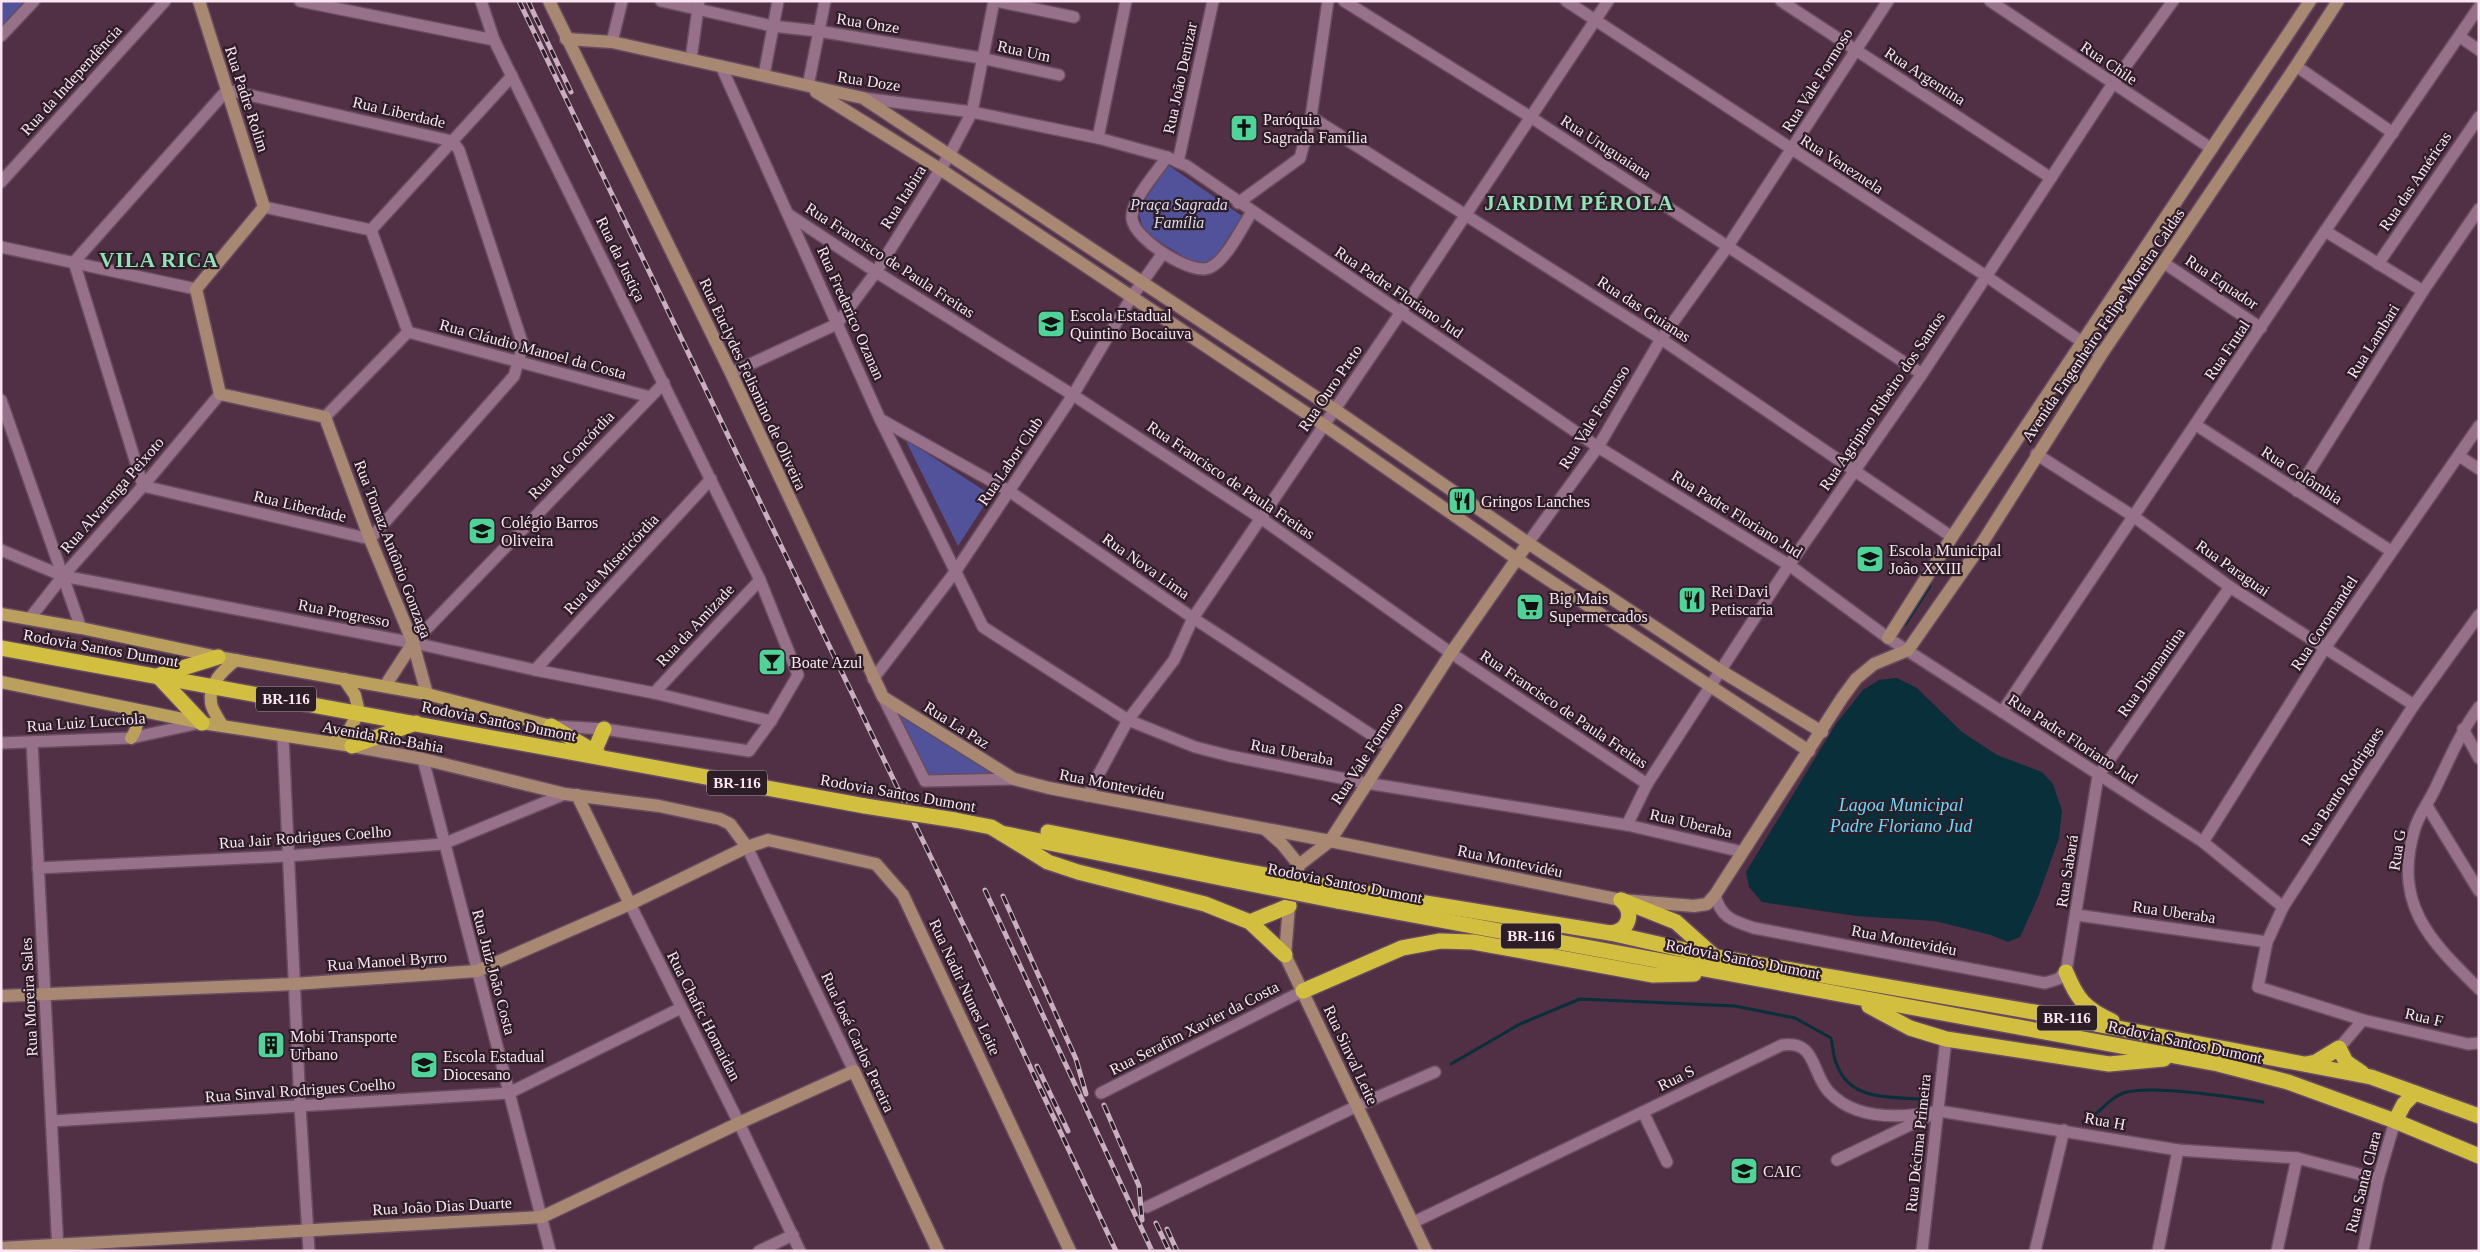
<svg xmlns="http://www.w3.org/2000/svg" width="2480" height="1252" viewBox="0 0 2480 1252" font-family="'Times New Roman',serif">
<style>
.green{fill:#51529a}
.water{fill:#082f3a}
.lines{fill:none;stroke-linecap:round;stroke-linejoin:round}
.stream{stroke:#082f3a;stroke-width:3}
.street-casing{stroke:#684c5f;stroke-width:14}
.secondary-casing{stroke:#684c5f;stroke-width:15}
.primary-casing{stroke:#684c5f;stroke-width:15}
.highway-casing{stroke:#684c5f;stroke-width:18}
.street{stroke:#977089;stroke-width:11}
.secondary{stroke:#a98873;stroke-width:12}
.primary{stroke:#ba9f5d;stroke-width:12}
.highway{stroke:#d2bf40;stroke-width:15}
.rail-casing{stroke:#c9afbf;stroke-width:5}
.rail{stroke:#2d1d27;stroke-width:3;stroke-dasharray:9;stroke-linecap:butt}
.highway-bridge-casing{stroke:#684c5f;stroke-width:18;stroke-linecap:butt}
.highway-bridge{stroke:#d2bf40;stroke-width:15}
.labels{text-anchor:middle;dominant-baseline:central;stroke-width:4.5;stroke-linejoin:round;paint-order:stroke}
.shield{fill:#2d1d27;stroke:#bda9b5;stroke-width:1}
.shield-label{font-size:15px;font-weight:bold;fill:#fbe5f2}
.street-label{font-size:16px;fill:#fbe5f2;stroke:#2d1d27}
.poi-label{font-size:16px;fill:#fbe5f2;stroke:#2d1d27;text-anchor:start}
.park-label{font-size:16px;font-style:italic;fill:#dcdef3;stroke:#2d1d27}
.water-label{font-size:18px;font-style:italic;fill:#65dafd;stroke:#2d1d27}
.district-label{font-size:21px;font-weight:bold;letter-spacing:1px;fill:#90e2b8;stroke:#2d1d27}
</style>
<rect width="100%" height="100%" fill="#512f45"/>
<!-- green -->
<g class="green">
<polygon points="1,1 28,1 1,31"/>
<polygon points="1168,165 1242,216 1213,261 1195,264 1149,235 1142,225 1138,210"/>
<polygon points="905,439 991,495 958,546"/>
<polygon points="893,708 1002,776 928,778"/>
</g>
<!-- water -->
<polygon class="water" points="1897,678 1917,688 1962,732 1997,755 2042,772 2053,784 2062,811 2059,838 2038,897 2020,937 2008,942 1991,935 1935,921 1856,916 1762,902 1749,887 1746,872 1836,724 1863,690 1879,680"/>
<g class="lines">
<!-- stream -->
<g class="stream">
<polyline points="1905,625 1930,586"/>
<path d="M1451,1064L1520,1024L1580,999L1735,1006L1795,1018L1831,1038C1833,1047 1833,1057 1837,1065C1850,1101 1891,1097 1923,1099"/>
<path d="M2083,1121C2101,1115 2105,1100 2123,1093C2151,1084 2232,1097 2263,1102"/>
</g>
<defs>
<g id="street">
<polyline points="300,1 494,40 760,580 798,675 771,721 749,751 604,729 553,726"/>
<polyline points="481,1 494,40"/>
<polyline points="661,1 772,26 818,31 981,58 1059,75"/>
<polyline points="996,1 1074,17"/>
<polyline points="1344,1 1532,118 1922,374"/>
<polyline points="1566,1 1986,276 2101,355"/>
<polyline points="1781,1 2051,178"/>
<polyline points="1990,1 2212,149"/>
<polyline points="1,36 34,1"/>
<polyline points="2460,37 2479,50"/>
<polyline points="612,42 622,1"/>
<polyline points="691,59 699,1"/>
<polyline points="721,66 880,419 983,627 1128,720 1195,747 1230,756 1366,783 1627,825 1743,852"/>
<polyline points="2296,66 2393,133"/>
<polyline points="764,75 778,1"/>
<polyline points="808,86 825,1"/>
<polygon points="227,90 452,141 459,150 523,345 514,376 370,539 143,486 74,262"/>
<polyline points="863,98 972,112 1098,138 1167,157 1187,166 1598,447 1789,565 1888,638 2203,842 2283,907"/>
<polyline points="1311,117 1661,339 1952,537"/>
<polyline points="1098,138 1126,1"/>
<path d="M1167,157C1157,172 1130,201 1132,219C1134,239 1194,278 1211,267C1227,259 1242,227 1252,212"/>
<polyline points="1178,162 1213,1"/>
<polyline points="1,182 165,1"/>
<polyline points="1238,203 1300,158 1311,117 1328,1"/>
<polyline points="264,207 371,230 408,332 325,417"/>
<polyline points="788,214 876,272 1073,395 1262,519 1451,653 1647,784"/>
<polyline points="371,230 512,76"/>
<polyline points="2325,231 2423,291"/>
<polyline points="1,247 196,289"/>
<polyline points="2164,263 2261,328"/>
<polyline points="2378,264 2479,117"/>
<polyline points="408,332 650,397"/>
<polyline points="731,373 837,324 876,272 950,154 972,112 994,1"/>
<polyline points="1,400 81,628"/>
<polyline points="880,419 1009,491 1193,618 1390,747"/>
<polyline points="2196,425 2391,551"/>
<polyline points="2036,454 2133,516 2230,587 2414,705"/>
<polyline points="2459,456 2479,469"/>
<polyline points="2297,491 2423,291 2479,209"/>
<polyline points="1528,543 1598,447 1661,339 1728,246 1888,1"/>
<polyline points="1,550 63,576 419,644 535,670 654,693 771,721"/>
<polyline points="2479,615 2414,705 2283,907 2267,942 2258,987 2363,1020 2468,1044 2479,1043"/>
<polyline points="30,618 63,576 143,486 220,394"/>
<polyline points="413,643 664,383"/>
<polyline points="535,670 711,479"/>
<polyline points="873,679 955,572 1073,395 1131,298 1163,253"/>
<polyline points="654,693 760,580"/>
<polyline points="883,697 925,781 1014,779"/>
<path d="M2479,707C2460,733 2448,762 2434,791C2428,803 2419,815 2415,828C2392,903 2429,940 2479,989"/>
<polyline points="2002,712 2325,231 2479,7"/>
<polyline points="2463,729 2479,758"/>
<polyline points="283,737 300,1106 309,1251"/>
<polyline points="32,742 58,1251"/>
<polyline points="1,743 131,738 200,723"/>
<polyline points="423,759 550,1251"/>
<polyline points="1087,796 1128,720 1174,660 1193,618 1401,312 1608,1"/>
<polyline points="2427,806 2479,891"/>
<polyline points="1627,825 1647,784 1789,565 1922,374 2112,85 2173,1"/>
<polyline points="2203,842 2325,648 2479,426"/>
<polyline points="747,847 854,1071"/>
<polyline points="38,868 288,856 443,844 565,794"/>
<path d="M1715,895C1721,918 1733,921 1754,928L2045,983L2058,979L2066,972L2098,776L2230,587"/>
<polyline points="630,904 739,1123 800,1251"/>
<polyline points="2077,915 2267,942"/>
<polyline points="2339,1048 2363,1020"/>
<polyline points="1101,1093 1303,991"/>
<polyline points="1643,1112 1667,1162"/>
<polyline points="52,1121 509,1093 681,1008"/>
<polyline points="1837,1160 1939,1111 2178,1150 2297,1158 2378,1179"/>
<polyline points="1147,1207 1357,1106 1435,1072"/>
<path d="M1412,1223L1782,1045C1817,1040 1811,1073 1829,1092C1856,1121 1904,1118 1939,1111"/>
<polyline points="759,1251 793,1235"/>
<polyline points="1922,1251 1946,1039"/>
<polyline points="2035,1251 2064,1130"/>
<polyline points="2158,1251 2178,1150"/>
<polyline points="2277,1251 2297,1158"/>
<polyline points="2363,1251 2378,1179 2395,1121"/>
</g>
<g id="secondary">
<polyline points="199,1 264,207 196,289 220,394 325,417 370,539 413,643 427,694"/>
<polyline points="549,1 731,373 883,697 1014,779 1049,788 1330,841 1621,900 1694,906 1707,904 1715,895 1842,698 1856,679 1874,664 1908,650 1977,551 2101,355 2296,66 2338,1"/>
<polyline points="566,39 612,42 863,98 1334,409 1528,543 1721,671 1822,732"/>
<polyline points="816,92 940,169 1324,425 1517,559 1809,751"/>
<polyline points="1888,638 1952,537 2310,1"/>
<polyline points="385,686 413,643"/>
<polyline points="352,746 423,759 565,794 659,806 720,819 730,824 747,847"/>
<polyline points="577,795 630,904"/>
<polyline points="1265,829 1282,844 1299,865"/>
<polyline points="1299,865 1289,906 1285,955 1426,1251"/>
<polyline points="1299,865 1330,841 1451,653 1528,543"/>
<polyline points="1,996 294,984 477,971 630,904 747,847 768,840 876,864 903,895 1070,1251"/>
<polyline points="1,1248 542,1217 739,1123 854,1071 938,1251"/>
</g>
<g id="primary">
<polyline points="1,614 81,628 218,657 427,694 551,726"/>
<polyline points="1,682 202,723 352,746"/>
<path d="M222,725C218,718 212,710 211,703C208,684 223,670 236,660"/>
<path d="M131,738C139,727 138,720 131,709"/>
<polyline points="333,743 349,730 359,712 355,695 344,679"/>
</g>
<g id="highway">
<polyline points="1,648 865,806"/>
<polyline points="160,675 218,657"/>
<polyline points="158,676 202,723"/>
<polyline points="551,726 598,754"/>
<polyline points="352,746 416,723"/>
<polyline points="594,752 604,729"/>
<polyline points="955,820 991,827 1001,833 1226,879"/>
<polyline points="1048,832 1228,868"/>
<polyline points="1001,833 1048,862 1078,872 1205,904 1250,922 1285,955"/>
<polyline points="1340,889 1610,933 1716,957 2034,1012 2371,1077 2479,1116"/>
<polyline points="1621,900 1676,922 1714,956"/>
<polyline points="1337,901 2218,1064 2288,1082 2395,1121 2479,1156"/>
<polyline points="1250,922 1289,906"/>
<path d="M1610,933C1629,932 1635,912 1621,900"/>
<path d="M2066,972C2077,999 2085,1009 2112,1021"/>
<polyline points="1303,991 1402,948 1440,941 1473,942 1653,975 1694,974"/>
<polyline points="1869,1006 1910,1028 1946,1039 2109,1064 2164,1059"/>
<polyline points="2306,1064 2316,1062 2339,1048 2346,1062 2362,1073"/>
<polyline points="2395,1121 2404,1104 2415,1093"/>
</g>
</defs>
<!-- street casing -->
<use href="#street" class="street-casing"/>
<!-- secondary casing -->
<use href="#secondary" class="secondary-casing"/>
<!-- primary casing -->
<use href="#primary" class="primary-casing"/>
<!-- highway casing -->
<use href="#highway" class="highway-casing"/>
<!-- street -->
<use href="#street" class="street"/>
<!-- secondary -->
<use href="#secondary" class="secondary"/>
<!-- primary -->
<use href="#primary" class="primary"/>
<!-- highway -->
<use href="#highway" class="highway"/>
<defs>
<g id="rail">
<polyline points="519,1 976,951 1116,1251"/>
<polyline points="528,1 571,92"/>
<polyline points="985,890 1152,1251"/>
<polyline points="1003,896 1076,1059 1086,1094"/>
<polyline points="1037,1066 1068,1131"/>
<polyline points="1104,1105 1139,1186 1142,1220"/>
<polyline points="1156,1223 1169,1251"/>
<polyline points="1167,1229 1177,1251"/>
</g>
</defs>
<!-- rail casing -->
<use href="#rail" class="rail-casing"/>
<!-- rail -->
<use href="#rail" class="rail"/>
<defs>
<g id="highway-bridge">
<polyline points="865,806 955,820"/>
<polyline points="1228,868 1340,889"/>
<polyline points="1226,879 1337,901"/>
</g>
</defs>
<!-- highway-bridge casing -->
<use href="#highway-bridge" class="highway-bridge-casing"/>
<!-- highway-bridge -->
<use href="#highway-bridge" class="highway-bridge"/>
</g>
<!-- icons -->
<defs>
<symbol id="church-square" viewBox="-11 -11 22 22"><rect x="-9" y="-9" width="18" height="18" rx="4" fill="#4fd399" stroke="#2d1d27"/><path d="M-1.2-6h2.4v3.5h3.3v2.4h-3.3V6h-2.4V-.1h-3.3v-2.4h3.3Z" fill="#111"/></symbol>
<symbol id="school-square" viewBox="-11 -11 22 22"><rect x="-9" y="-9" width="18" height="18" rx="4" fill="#4fd399" stroke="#2d1d27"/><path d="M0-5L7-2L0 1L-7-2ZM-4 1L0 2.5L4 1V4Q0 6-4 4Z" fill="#111"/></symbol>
<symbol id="restaurant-square" viewBox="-11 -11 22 22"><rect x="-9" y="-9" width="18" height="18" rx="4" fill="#4fd399" stroke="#2d1d27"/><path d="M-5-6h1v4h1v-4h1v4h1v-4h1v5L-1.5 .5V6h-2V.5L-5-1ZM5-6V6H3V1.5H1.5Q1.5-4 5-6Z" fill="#111"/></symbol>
<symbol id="supermarket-square" viewBox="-11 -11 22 22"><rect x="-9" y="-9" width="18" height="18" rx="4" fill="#4fd399" stroke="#2d1d27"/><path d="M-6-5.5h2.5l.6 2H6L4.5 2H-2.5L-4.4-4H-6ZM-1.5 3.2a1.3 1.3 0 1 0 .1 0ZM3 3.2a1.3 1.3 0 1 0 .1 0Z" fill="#111"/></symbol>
<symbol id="bar-square" viewBox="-11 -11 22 22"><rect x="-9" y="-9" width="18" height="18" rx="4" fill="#4fd399" stroke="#2d1d27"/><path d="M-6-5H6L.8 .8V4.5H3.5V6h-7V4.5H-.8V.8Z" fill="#111"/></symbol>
<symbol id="building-square" viewBox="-11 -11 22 22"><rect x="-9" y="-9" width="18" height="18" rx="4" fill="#4fd399" stroke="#2d1d27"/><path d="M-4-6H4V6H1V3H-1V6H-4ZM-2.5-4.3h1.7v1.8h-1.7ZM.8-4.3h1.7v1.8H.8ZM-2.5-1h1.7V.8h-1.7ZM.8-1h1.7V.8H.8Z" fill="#111"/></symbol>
</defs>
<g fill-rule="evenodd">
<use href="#church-square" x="1228" y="112" width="32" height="32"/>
<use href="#school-square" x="1035" y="308" width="32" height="32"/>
<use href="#restaurant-square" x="1446" y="485" width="32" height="32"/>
<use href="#school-square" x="466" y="515" width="32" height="32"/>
<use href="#school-square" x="1854" y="543" width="32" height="32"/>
<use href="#restaurant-square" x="1676" y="584" width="32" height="32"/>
<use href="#supermarket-square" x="1514" y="591" width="32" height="32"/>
<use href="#bar-square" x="756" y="646" width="32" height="32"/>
<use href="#building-square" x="255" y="1029" width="32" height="32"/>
<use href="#school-square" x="408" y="1049" width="32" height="32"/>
<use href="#school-square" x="1728" y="1155" width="32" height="32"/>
</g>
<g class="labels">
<!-- shield labels -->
<g class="shield">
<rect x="256" y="686.5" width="60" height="25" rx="4"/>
<rect x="707" y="770.5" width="60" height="25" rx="4"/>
<rect x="1501" y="923.5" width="60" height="25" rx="4"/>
<rect x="2037" y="1005.5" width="60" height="25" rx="4"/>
</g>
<g class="shield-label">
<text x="286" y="699">BR-116</text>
<text x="737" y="783">BR-116</text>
<text x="1531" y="936">BR-116</text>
<text x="2067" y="1018">BR-116</text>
</g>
<!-- street labels -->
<g class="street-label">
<text transform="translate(868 23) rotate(9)">Rua Onze</text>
<text transform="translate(1024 51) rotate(12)">Rua Um</text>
<text transform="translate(2109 63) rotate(34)">Rua Chile</text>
<text transform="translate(1925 76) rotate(33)">Rua Argentina</text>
<text transform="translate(1180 78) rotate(-78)">Rua João Denizar</text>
<text transform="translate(71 80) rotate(-48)">Rua da Independência</text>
<text transform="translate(1817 80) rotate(-58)">Rua Vale Formoso</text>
<text transform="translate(869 81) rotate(9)">Rua Doze</text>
<text transform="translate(247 99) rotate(72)">Rua Padre Rolim</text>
<text transform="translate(399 112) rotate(13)">Rua Liberdade</text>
<text transform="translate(1606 147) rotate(33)">Rua Uruguaiana</text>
<text transform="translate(1842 164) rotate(33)">Rua Venezuela</text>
<text transform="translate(2415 181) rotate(-56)">Rua das Américas</text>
<text transform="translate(903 197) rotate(-58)">Rua Itabira</text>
<text transform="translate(621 259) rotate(64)">Rua da Justiça</text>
<text transform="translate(890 260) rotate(33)">Rua Francisco de Paula Freitas</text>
<text transform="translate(2222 282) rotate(34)">Rua Equador</text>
<text transform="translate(1399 292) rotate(34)">Rua Padre Floriano Jud</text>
<text transform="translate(1644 309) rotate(33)">Rua das Guianas</text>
<text transform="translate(851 313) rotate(66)">Rua Frederico Ozanan</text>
<text transform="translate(2103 325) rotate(-56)">Avenida Engenheiro Felipe Moreira Caldas</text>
<text transform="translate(2373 341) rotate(-58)">Rua Lambari</text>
<text transform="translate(533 349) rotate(15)">Rua Cláudio Manoel da Costa</text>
<text transform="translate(2227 350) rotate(-56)">Rua Frutal</text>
<text transform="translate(753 384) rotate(65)">Rua Euclydes Felismino de Oliveira</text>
<text transform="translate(1330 388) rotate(-56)">Rua Ouro Preto</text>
<text transform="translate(1882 401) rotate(-56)">Rua Agripino Ribeiro dos Santos</text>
<text transform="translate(1594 417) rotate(-58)">Rua Vale Formoso</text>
<text transform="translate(571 455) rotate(-46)">Rua da Concórdia</text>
<text transform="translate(1010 461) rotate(-56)">Rua Labor Club</text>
<text transform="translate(2302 475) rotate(33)">Rua Colômbia</text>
<text transform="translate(1231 480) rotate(34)">Rua Francisco de Paula Freitas</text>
<text transform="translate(112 495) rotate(-49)">Rua Alvarenga Peixoto</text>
<text transform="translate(300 506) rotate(13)">Rua Liberdade</text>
<text transform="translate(1737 514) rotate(32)">Rua Padre Floriano Jud</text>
<text transform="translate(393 549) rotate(69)">Rua Tomaz Antônio Gonzaga</text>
<text transform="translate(611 564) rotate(-47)">Rua da Misericórdia</text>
<text transform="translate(1146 566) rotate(35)">Rua Nova Lima</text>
<text transform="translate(2233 568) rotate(35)">Rua Paraguai</text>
<text transform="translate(344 613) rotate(11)">Rua Progresso</text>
<text transform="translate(2324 623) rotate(-57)">Rua Coromandel</text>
<text transform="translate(695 625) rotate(-47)">Rua da Amizade</text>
<text transform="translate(101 648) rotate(10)">Rodovia Santos Dumont</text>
<text transform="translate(2151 672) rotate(-55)">Rua Diamantina</text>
<text transform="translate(1564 709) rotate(34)">Rua Francisco de Paula Freitas</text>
<text transform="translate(499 721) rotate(11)">Rodovia Santos Dumont</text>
<text transform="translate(86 722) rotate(-4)">Rua Luiz Lucciola</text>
<text transform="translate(957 725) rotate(32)">Rua La Paz</text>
<text transform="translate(383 737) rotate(10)">Avenida Rio-Bahia</text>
<text transform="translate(2073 739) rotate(33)">Rua Padre Floriano Jud</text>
<text transform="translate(1292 752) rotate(11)">Rua Uberaba</text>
<text transform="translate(1367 753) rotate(-57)">Rua Vale Formoso</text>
<text transform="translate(1112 784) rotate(11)">Rua Montevidéu</text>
<text transform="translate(2342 786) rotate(-57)">Rua Bento Rodrigues</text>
<text transform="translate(898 793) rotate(10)">Rodovia Santos Dumont</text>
<text transform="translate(1691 823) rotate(13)">Rua Uberaba</text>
<text transform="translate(305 837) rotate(-4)">Rua Jair Rodrigues Coelho</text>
<text transform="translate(2397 850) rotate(-81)">Rua G</text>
<text transform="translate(1510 861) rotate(12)">Rua Montevidéu</text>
<text transform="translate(2067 871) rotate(-81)">Rua Sabará</text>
<text transform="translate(1345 883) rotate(11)">Rodovia Santos Dumont</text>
<text transform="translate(2174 912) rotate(8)">Rua Uberaba</text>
<text transform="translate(1904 940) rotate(11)">Rua Montevidéu</text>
<text transform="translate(1743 959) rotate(11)">Rodovia Santos Dumont</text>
<text transform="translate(387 961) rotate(-4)">Rua Manoel Byrro</text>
<text transform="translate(494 972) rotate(75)">Rua Juiz João Costa</text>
<text transform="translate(965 987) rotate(65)">Rua Nadir Nunes Leite</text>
<text transform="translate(29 997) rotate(-93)">Rua Moreira Sales</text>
<text transform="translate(704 1016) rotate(63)">Rua Chafic Homaidan</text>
<text transform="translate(2424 1017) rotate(13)">Rua F</text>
<text transform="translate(1194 1028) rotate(-27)">Rua Serafim Xavier da Costa</text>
<text transform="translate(858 1042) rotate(65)">Rua José Carlos Pereira</text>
<text transform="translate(2185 1042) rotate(12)">Rodovia Santos Dumont</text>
<text transform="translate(1351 1055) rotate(65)">Rua Sinval Leite</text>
<text transform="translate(1676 1078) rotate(-26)">Rua S</text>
<text transform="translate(300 1090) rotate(-4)">Rua Sinval Rodrigues Coelho</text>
<text transform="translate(2105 1121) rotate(10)">Rua H</text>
<text transform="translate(1918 1143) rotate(-84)">Rua Décima Primeira</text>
<text transform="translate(2363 1182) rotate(-76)">Rua Santa Clara</text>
<text transform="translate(442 1206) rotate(-3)">Rua João Dias Duarte</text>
</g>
<!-- poi labels -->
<g class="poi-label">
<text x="1263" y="119">Paróquia<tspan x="1263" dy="18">Sagrada Família</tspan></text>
<text x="1070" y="315">Escola Estadual<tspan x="1070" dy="18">Quintino Bocaiuva</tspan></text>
<text x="1481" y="501">Gringos Lanches</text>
<text x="501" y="522">Colégio Barros<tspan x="501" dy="18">Oliveira</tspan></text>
<text x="1889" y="550">Escola Municipal<tspan x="1889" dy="18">João XXIII</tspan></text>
<text x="1711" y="591">Rei Davi<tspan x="1711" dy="18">Petiscaria</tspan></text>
<text x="1549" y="598">Big Mais<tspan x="1549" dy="18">Supermercados</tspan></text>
<text x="791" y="662">Boate Azul</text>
<text x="290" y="1036">Mobi Transporte<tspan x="290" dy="18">Urbano</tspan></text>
<text x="443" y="1056">Escola Estadual<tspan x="443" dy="18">Diocesano</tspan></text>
<text x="1763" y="1171">CAIC</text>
</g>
<!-- park labels -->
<g class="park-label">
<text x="1179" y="204">Praça Sagrada<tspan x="1179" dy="18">Família</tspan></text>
</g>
<!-- water labels -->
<g class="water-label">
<text x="1901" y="805">Lagoa Municipal<tspan x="1901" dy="21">Padre Floriano Jud</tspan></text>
</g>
<!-- district labels -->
<g class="district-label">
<text x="1579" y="203">JARDIM PÉROLA</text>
<text x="159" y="260">VILA RICA</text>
</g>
</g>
<!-- border -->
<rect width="2480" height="1252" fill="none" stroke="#fbe5f2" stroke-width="5"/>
</svg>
